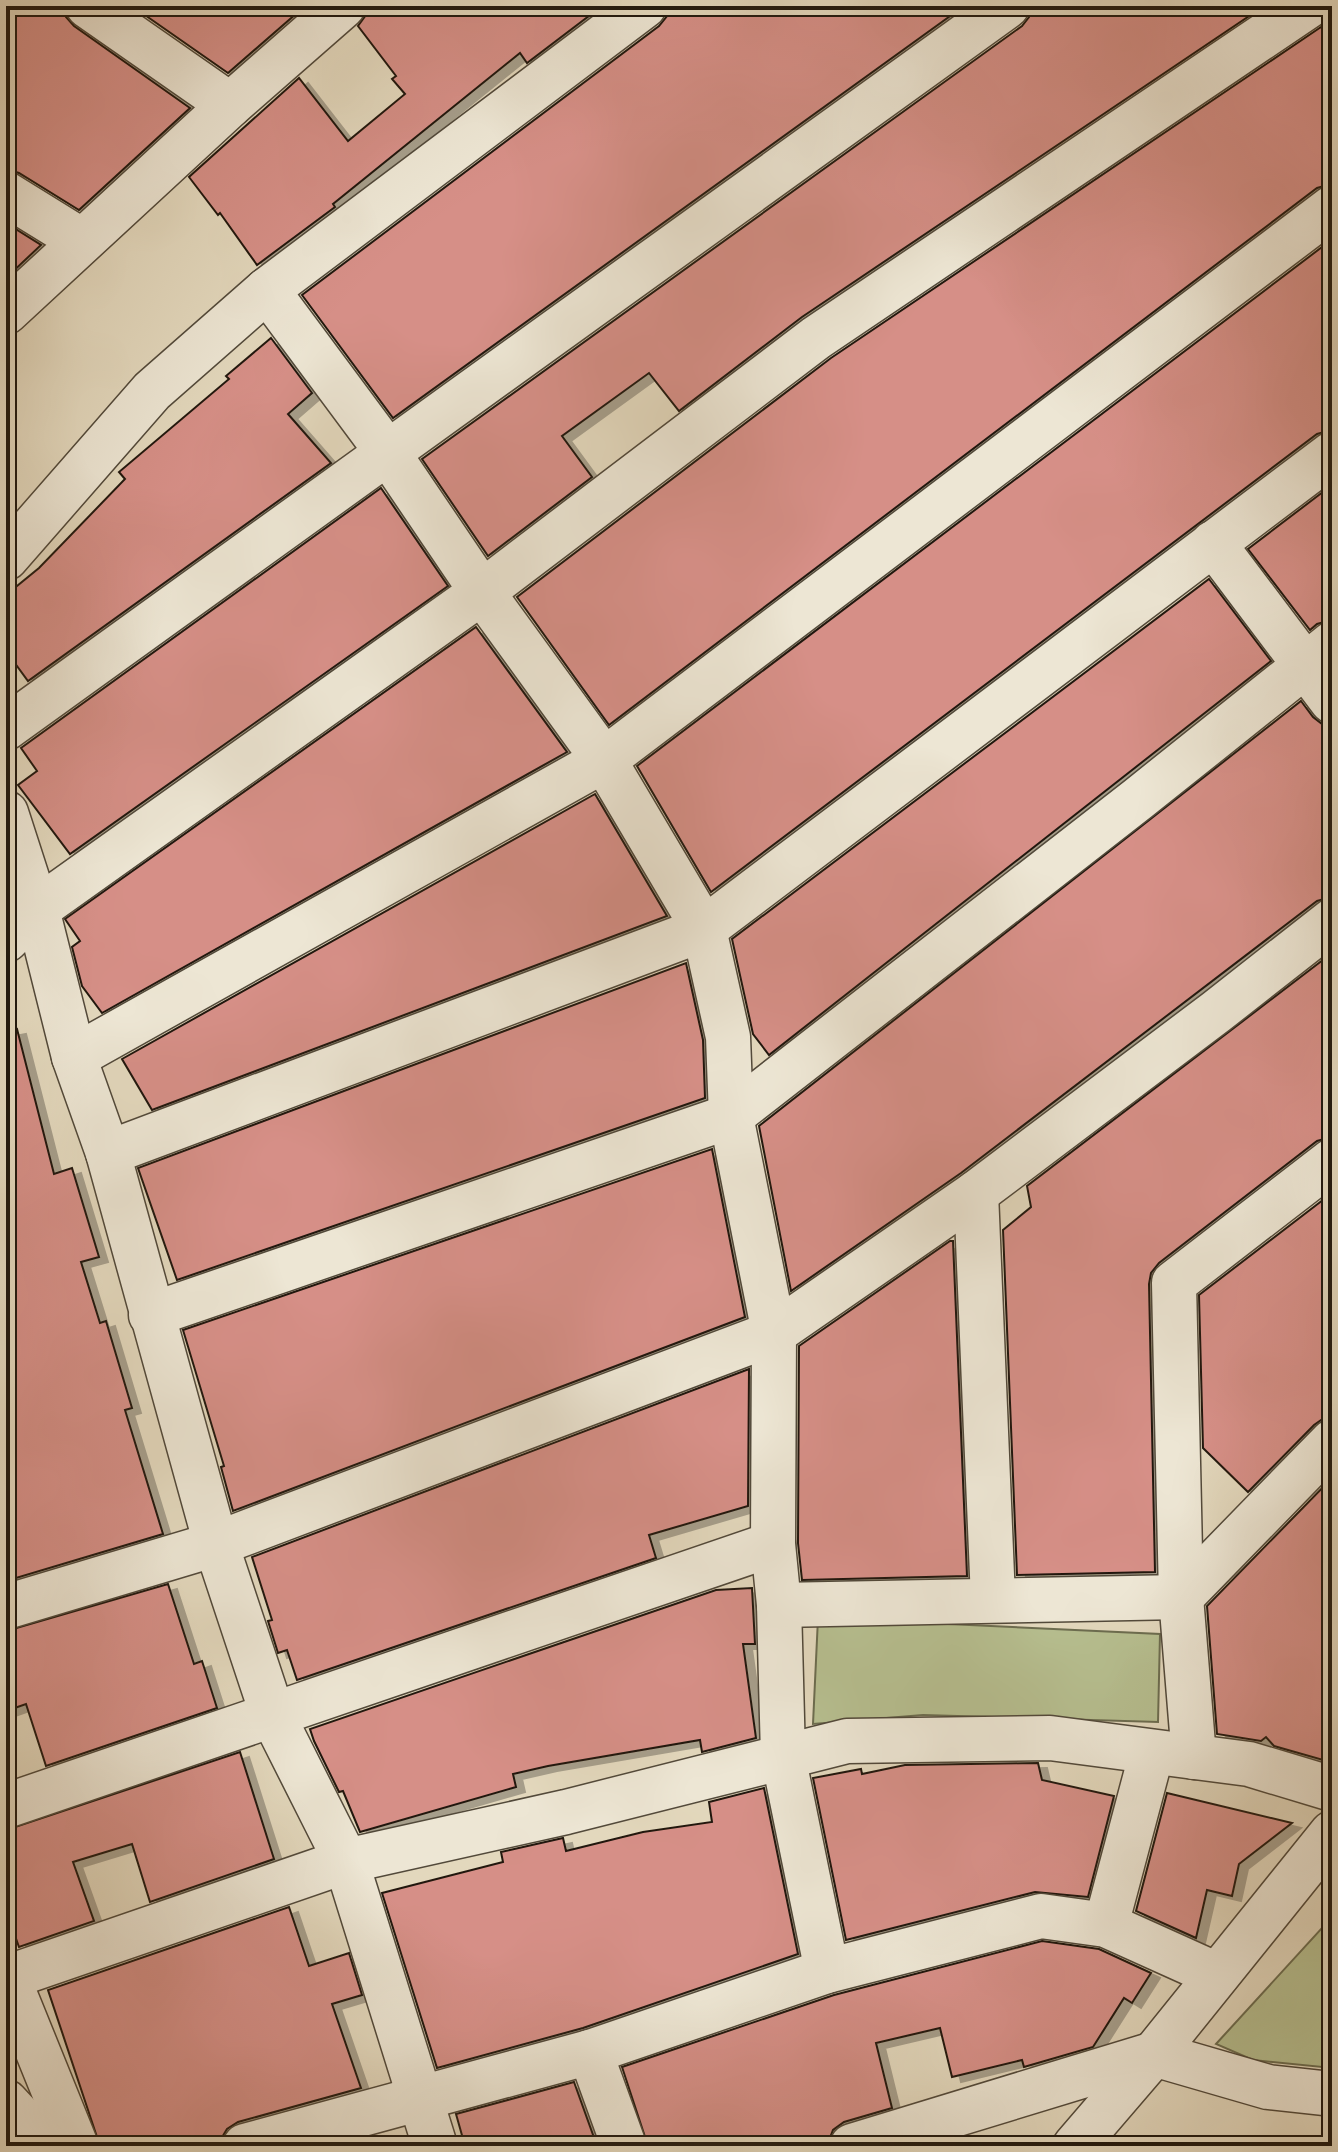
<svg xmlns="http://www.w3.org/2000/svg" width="1338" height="2152" viewBox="0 0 1338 2152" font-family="'EB Garamond',serif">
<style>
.green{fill:#b6be8f;stroke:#6c6c4f;stroke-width:2}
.building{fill:#d68f87;stroke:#21190f;stroke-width:2;filter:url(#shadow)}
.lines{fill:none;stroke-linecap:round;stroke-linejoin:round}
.minor-casing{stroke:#52493a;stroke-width:47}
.tertiary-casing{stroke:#52493a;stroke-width:47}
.minor{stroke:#ede6d4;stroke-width:44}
.tertiary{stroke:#ede6d4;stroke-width:44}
</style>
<defs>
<filter id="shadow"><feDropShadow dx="9" dy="5" stdDeviation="0" flood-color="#0004"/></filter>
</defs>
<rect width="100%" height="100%" fill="#e3d8bd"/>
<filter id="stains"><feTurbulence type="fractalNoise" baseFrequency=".0025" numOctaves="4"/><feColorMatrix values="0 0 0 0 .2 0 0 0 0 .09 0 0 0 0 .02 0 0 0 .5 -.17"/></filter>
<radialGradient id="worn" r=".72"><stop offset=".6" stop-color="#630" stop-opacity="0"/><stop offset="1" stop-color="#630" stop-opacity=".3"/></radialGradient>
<!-- green -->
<g class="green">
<polygon points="818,1618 1160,1634 1158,1722 923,1715 813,1724"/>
<polygon points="1332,1917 1332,2068 1253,2060 1216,2044"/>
</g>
<!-- building -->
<g class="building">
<polygon points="6,6 63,6 66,17 74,26 190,108 79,210 19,173 6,169"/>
<polygon points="132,6 305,6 228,73"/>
<polygon points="367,6 602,6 527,63 520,53 333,204 335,207 257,265 220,213 218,215 189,177 299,78 348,141 405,94 392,79 396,76 358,26 366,15"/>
<polygon points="668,6 964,6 393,418 302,295 659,26 667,16"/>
<polygon points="1032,6 1261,8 802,317 679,411 649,373 562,436 592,477 488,556 422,459 1022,26 1029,17"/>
<polygon points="1321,27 1332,40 1332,184 1317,188 609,725 517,597 831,358"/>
<polygon points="6,223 41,245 6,278"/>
<polygon points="1326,244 1332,252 1332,430 1317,434 711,892 637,766"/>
<polygon points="271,338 312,393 288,414 331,463 28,681 6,651 6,595 39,568 125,479 119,472 229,379 226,376"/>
<polygon points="1332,485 1332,620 1317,624 1310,630 1248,549"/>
<polygon points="381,488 448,586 70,854 18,785 37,771 21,748"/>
<polygon points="1209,579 1271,661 769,1055 753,1034 732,939"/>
<polygon points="476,627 567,752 102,1013 82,986 72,947 80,941 65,919"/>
<polygon points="1301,701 1313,717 1322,724 1332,725 1332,897 1317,901 961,1173 791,1291 759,1126"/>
<polygon points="595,794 667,916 152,1110 122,1059"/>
<polygon points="1332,953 1332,1137 1317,1141 1159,1263 1151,1273 1149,1284 1155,1572 1017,1575 1003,1230 1031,1207 1027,1186"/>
<polygon points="686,963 703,1040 705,1098 177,1280 138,1168"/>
<polygon points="17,1029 54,1174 72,1168 99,1257 81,1262 100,1323 106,1321 132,1408 125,1410 163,1534 6,1581 6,1031"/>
<polygon points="712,1149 745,1317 233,1511 221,1467 224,1466 183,1330"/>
<polygon points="1332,1193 1332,1418 1324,1418 1314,1425 1248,1492 1203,1448 1199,1295"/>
<polygon points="950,1241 953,1241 967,1576 802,1580 798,1543 799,1346"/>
<polygon points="749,1369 748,1506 649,1535 656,1558 297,1680 287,1650 278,1653 268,1621 272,1620 252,1557"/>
<polygon points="1332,1478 1332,1751 1323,1760 1274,1746 1266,1737 1261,1741 1217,1734 1207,1606"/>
<polygon points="168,1584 194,1664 202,1661 217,1708 46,1766 26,1704 6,1711 6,1631"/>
<polygon points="752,1588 755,1644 743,1644 756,1738 702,1752 700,1740 548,1766 513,1774 516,1787 360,1832 343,1791 339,1792 314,1741 310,1729 716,1590"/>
<polygon points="240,1752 274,1859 150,1902 132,1844 73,1862 94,1921 19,1947 6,1910 6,1830"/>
<polygon points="1038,1763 1042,1780 1114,1796 1088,1897 1035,1892 846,1940 813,1778 861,1769 862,1774 905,1765"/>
<polygon points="764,1788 798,1954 583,2028 437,2068 382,1893 503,1862 501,1852 563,1838 566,1851 643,1832 712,1822 709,1802"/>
<polygon points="1167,1793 1292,1823 1239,1864 1232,1896 1207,1890 1196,1938 1136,1911"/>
<polygon points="289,1907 309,1966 349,1953 362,1995 332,2004 361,2088 238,2122 227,2129 221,2139 221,2146 100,2146 48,1990"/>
<polygon points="1042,1941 1099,1949 1151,1973 1132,2003 1124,1998 1093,2047 1024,2067 1022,2060 952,2077 940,2028 876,2043 892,2108 844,2122 833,2130 828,2143 817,2146 648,2146 622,2067 834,1995"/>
<polygon points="574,2082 597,2146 465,2146 456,2114"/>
<polygon points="373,2137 376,2146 340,2146"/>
</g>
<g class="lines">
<defs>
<g id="minor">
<polyline points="88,6 230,105"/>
<polyline points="6,194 82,241"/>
<polyline points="267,290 388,453 482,592 604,760 704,929 728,1037 731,1116 774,1333 773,1544 779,1605 783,1756 827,1971"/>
<polyline points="6,312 230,105 343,6"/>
<polyline points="1213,543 1332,701"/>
<polyline points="6,558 152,391 267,290 644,6"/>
<polyline points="6,728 1007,6"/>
<polyline points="6,813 37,909 74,1057 108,1153 216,1544 273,1716 346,1861 435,2146"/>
<polyline points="6,940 37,909 482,592 816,338 1308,6"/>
<polyline points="74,1057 604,760 1332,208"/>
<polyline points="108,1153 704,929 1332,454"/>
<polyline points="976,1193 993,1599"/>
<polyline points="151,1315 731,1116 1138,799 1332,644"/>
<polyline points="779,1605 1181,1597 1332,1442"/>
<polyline points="6,1607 216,1544 774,1333 976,1193 1216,1012 1332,921"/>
<polyline points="1194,1757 1181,1597 1174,1283 1332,1161"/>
<polyline points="6,1806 773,1544"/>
<polyline points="1106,1925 1152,1752"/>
<polyline points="6,1973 76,2146"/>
<polyline points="6,1978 346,1861 566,1812 847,1741 1050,1738 1249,1764 1332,1789"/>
<polyline points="590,2052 624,2146"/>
<polyline points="6,2102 47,2146"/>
<polyline points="245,2146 590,2052 827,1971 1041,1916 1106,1925 1217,1975"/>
<polyline points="852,2146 1154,2054 1268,2087 1332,2094"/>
</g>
<polyline id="tertiary" points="1075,2146 1154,2054 1332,1833"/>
</defs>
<!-- minor casing -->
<use href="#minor" class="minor-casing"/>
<!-- tertiary casing -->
<use href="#tertiary" class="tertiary-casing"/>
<!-- minor -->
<use href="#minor" class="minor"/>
<!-- tertiary -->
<use href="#tertiary" class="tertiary"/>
</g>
<!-- margin -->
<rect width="1338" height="2152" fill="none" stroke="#e3d8bd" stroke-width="32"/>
<rect x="8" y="8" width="1322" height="2136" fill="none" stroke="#21190f" stroke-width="4"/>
<rect x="16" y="16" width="1306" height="2120" fill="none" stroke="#21190f" stroke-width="2"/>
<rect width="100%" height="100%" filter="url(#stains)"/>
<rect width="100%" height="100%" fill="url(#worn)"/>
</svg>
